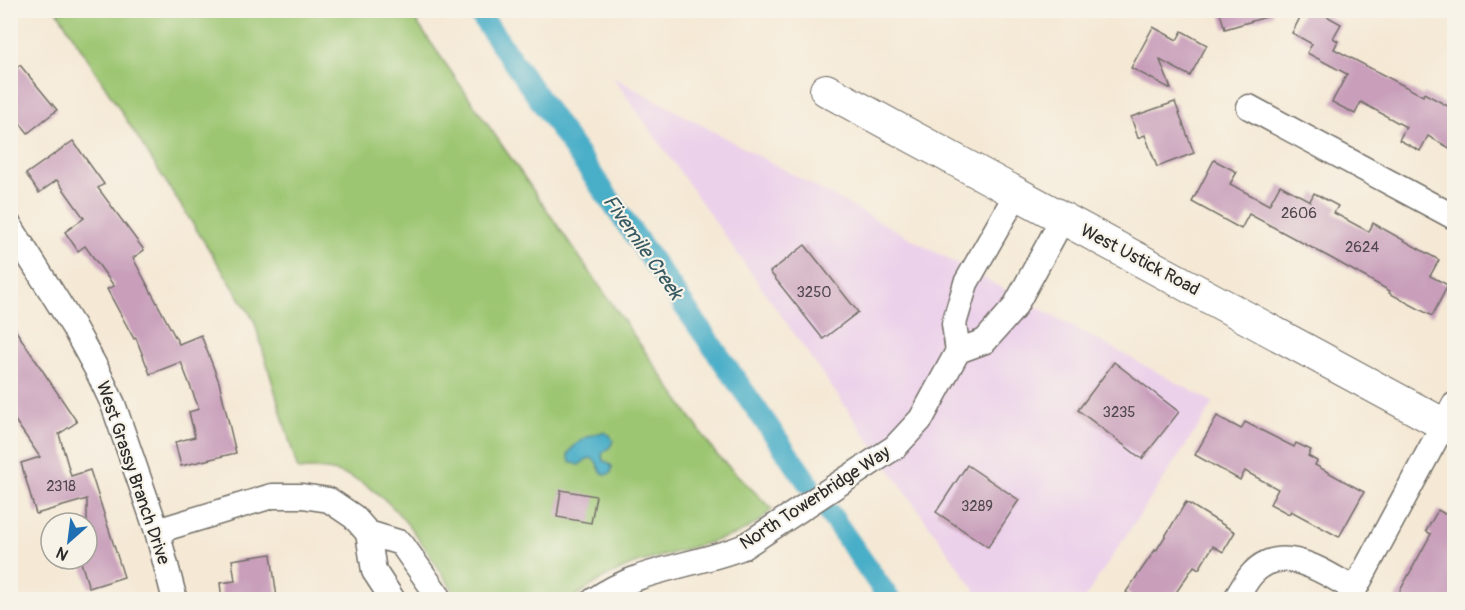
<svg xmlns="http://www.w3.org/2000/svg" width="1465" height="610" viewBox="0 0 1465 610" font-family="Pangolin,sans-serif">
<style>
.built{fill:#ecd1ea}
.green{fill:#9dc672;stroke:#64784e;stroke-width:1.5}
.water{fill:#49aec8;stroke:#3a6c7a;stroke-width:1.5}
.lines{fill:none;stroke-linecap:round;stroke-linejoin:round}
.canal{stroke:#49aec8;stroke-width:22}
.building{fill:#c89eba}
.minor-casing{stroke:#726e67;stroke-width:27}
.major-casing{stroke:#726e67;stroke-width:34}
.minor{stroke:#fff;stroke-width:24}
.major{stroke:#fff;stroke-width:32}
.labels{text-anchor:middle;dominant-baseline:central;stroke-width:4.5;stroke-linejoin:round;paint-order:stroke}
.number-label{font-size:15px;fill:#52484f}
.street-label{font-size:18px;fill:#2b2b2b;stroke:#f7f3e8}
.water-label{font-size:20px;font-style:italic;fill:#365962;stroke:#f7f3e8}
</style>
<rect width="100%" height="100%" fill="#f7f3e8"/>
<filter id="ink" filterUnits="userSpaceOnUse"><feTurbulence type="fractalNoise" baseFrequency=".0167" numOctaves="2"/><feDisplacementMap in="SourceGraphic" scale="12" xChannelSelector="R" yChannelSelector="G"/><feConvolveMatrix kernelMatrix="1 2 1 2 8 2 1 2 1" color-interpolation-filters="sRGB"/></filter>
<filter id="wash" filterUnits="userSpaceOnUse"><feTurbulence type="fractalNoise" baseFrequency=".008" numOctaves="4" result="noise"/><feDisplacementMap in="SourceGraphic" scale="24" xChannelSelector="R" yChannelSelector="G"/><feGaussianBlur stdDeviation="1.35" result="paint"/><feColorMatrix in="noise" values="0 0 0 0 0 0 0 0 0 0 0 0 0 0 0 0 0 1.4 0 .05"/><feComposite in="paint" operator="in"/></filter>
<g filter="url(#wash)">
<rect width="100%" height="100%" fill="#f5e9d6"/>
<!-- built -->
<polygon class="built" points="613,77 1214,403 1084,599 981,599"/>
<!-- green -->
<path class="green" d="M57,11H409L716,454L772,509L760,521L738,534L631,565L602,579L571,599H459C420,543 379,458 298,470L254,320Z"/>
<!-- water -->
<path class="water" d="M603,432L610,435L613,441L610,447L602,454L603,460L612,466L611,473L606,475L601,472L596,462L591,458L587,459L579,465L570,462L568,455C574,442 590,435 603,432Z"/>
<g class="lines">
<!-- canal -->
<g class="canal">
<polyline points="477,10 808,483"/>
<polyline points="830,514 890,600"/>
</g>
</g>
<g id="blocks">
<!-- building -->
<g class="building">
<polygon points="1219,10 1272,10 1273,15 1225,29"/>
<polygon points="1304,10 1316,10 1341,24 1333,38 1338,41 1334,49 1423,96 1424,93 1455,110 1455,151 1428,136 1420,151 1399,140 1406,127 1361,102 1355,114 1332,102 1347,74 1307,53 1312,44 1292,33"/>
<polygon points="1153,27 1177,40 1182,31 1207,45 1190,76 1160,60 1171,89 1131,68"/>
<polygon points="20,65 57,110 28,133 10,111 10,73"/>
<polygon points="1175,102 1194,153 1157,167 1145,135 1138,138 1131,117"/>
<polygon points="73,141 104,184 98,188 144,250 133,258 179,344 201,335 219,382 236,453 181,466 175,442 195,437 189,412 199,409 181,362 150,374 136,338 134,339 107,289 114,286 85,246 78,251 65,232 84,218 57,180 39,193 26,174"/>
<polygon points="1214,160 1237,172 1230,184 1269,205 1280,185 1310,201 1314,193 1338,206 1334,213 1369,232 1373,223 1439,260 1430,276 1448,285 1432,316 1389,293 1390,291 1329,257 1249,214 1241,229 1192,202"/>
<polygon points="805,245 858,312 823,339 770,272"/>
<polygon points="10,322 77,422 59,434 71,476 90,470 124,577 89,588 80,559 87,559 87,499 36,514 21,463 40,457 10,413"/>
<polygon points="1114,362 1179,412 1142,459 1078,410"/>
<polygon points="1217,416 1241,429 1245,422 1294,447 1296,443 1311,450 1308,456 1317,461 1315,465 1364,492 1339,537 1291,511 1289,514 1270,504 1278,489 1245,471 1240,480 1195,455"/>
<polygon points="967,465 1019,500 988,547 936,512"/>
<polygon points="561,490 596,496 591,523 557,517"/>
<polygon points="1186,502 1235,532 1223,552 1213,546 1199,569 1194,566 1171,600 1138,600 1126,592 1155,550 1156,551"/>
<polygon points="1438,510 1455,520 1455,591 1450,600 1395,600 1431,534 1426,531"/>
<polygon points="271,554 277,598 222,600 220,583 235,581 232,560"/>
</g>
</g>
</g>
<g filter="url(#ink)">
<use href="#blocks" fill-opacity="0" stroke="#726e67" stroke-width="1.5"/>
<g class="lines">
<defs>
<g id="minor">
<polyline points="1249,107 1454,217"/>
<polyline points="10,226 73,326 97,370 113,404 157,531 175,600"/>
<polyline points="958,351 954,324 966,283 1017,193"/>
<polyline points="157,531 272,496 302,496 329,500 354,517 368,533"/>
<polyline points="393,600 374,571 368,533 401,543 441,600"/>
<path d="M594,600C639,568 692,567 743,547L895,447L921,419L958,351L985,341L1014,308L1063,218"/>
<path d="M1235,600C1241,591 1246,580 1253,573C1283,541 1326,574 1354,589"/>
<polyline points="1349,600 1454,405"/>
</g>
<polyline id="major" points="826,90 1454,430"/>
</defs>
<!-- minor casing -->
<use href="#minor" class="minor-casing"/>
<!-- major casing -->
<use href="#major" class="major-casing"/>
<!-- minor -->
<use href="#minor" class="minor"/>
<!-- major -->
<use href="#major" class="major"/>
</g>
</g>
<g class="labels">
<!-- number labels -->
<g class="number-label">
<text x="1299" y="213">2606</text>
<text x="1362" y="247">2624</text>
<text x="814" y="292">3250</text>
<text x="1119" y="412">3235</text>
<text x="61" y="486">2318</text>
<text x="977" y="506">3289</text>
</g>
<!-- street labels -->
<g class="street-label">
<text transform="translate(1140 260) rotate(28)">West Ustick Road</text>
<text transform="translate(133 473) rotate(71)">West Grassy Branch Drive</text>
<text transform="translate(815 498) rotate(-33)">North Towerbridge Way</text>
</g>
<!-- water labels -->
<g class="water-label">
<text transform="translate(643 247) rotate(55)">Fivemile Creek</text>
</g>
</g>
<!-- margin -->
<rect width="1465" height="610" fill="none" stroke="#f7f3e8" stroke-width="36"/>
<!-- north arrow -->
<g transform="translate(69 541) rotate(208)"><circle r="28" fill="#f7f3e8" stroke="#a5a39c" stroke-width="1.5"/>
<path d="M0-4.5L10 22L0 15L-10 22Z" fill="#1f6fb2"/>
<text y="-9" font-size="16" font-weight="bold" text-anchor="middle" fill="#2b2b2b">N</text>
</g>
</svg>
